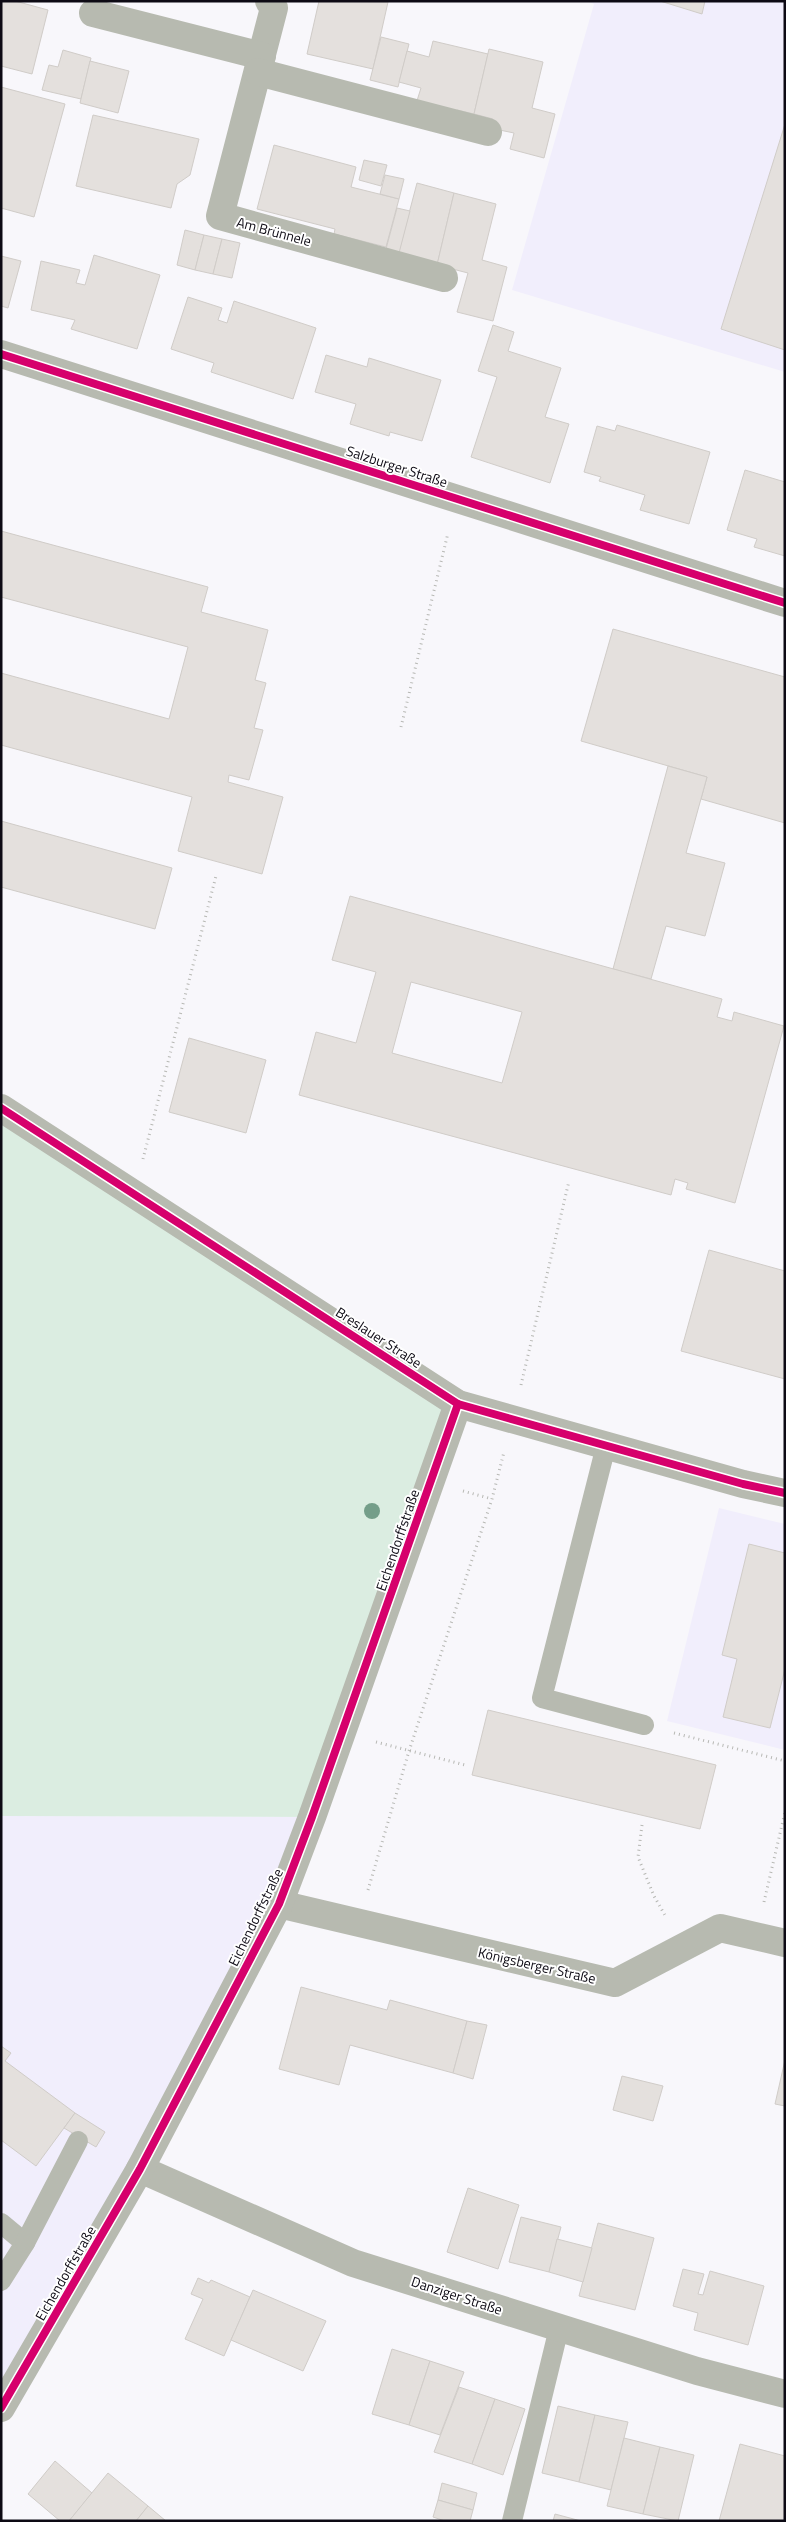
<svg xmlns="http://www.w3.org/2000/svg" width="786" height="2522" viewBox="0 0 786 2522" font-family="'Titillium Web',sans-serif">
<style>
.built{fill:#f1eefc}
.green{fill:#dbede1}
.building{fill:#e4e0dd;stroke:#d0ccc8;fill-rule:evenodd}
.lines{fill:none;stroke-linecap:round;stroke-linejoin:round}
.path{stroke:#b7b8b4;stroke-width:3;stroke-dasharray:1 4;stroke-linecap:butt}
.service{stroke:#b7bab0;stroke-width:20}
.minor{stroke:#b7bab0;stroke-width:28}
.cycleway-casing{stroke:#fff;stroke-width:11}
.cycleway{stroke:#d6006c;stroke-width:8}
.tree{fill:#749e89}
.labels{text-anchor:middle;dominant-baseline:central;stroke-width:4;stroke-linejoin:round;paint-order:stroke}
.street-label{font-size:14px;fill:#0d0a14;stroke:#fff}
</style>
<rect width="100%" height="100%" fill="#f8f7fb"/>
<!-- built -->
<g class="built">
<polygon points="586,1 785,1 785,372 512,290 594,4"/>
<polygon points="719,1508 785,1524 785,1750 667,1721"/>
<polygon points="1,1816 312,1817 1,2408"/>
</g>
<!-- green -->
<polygon class="green" points="1,1108 458,1404 312,1817 1,1816"/>
<!-- building -->
<g class="building">
<polygon points="1,1 15,1 48,10 32,74 1,66"/>
<polygon points="319,1 388,2 373,69 307,54"/>
<polygon points="660,1 705,1 702,14"/>
<polygon points="381,37 409,44 398,87 370,80"/>
<polygon points="433,41 488,54 474,114 457,110 455,117 415,107 421,88 399,82 407,51 429,57"/>
<polygon points="489,49 543,62 532,108 555,114 544,158 510,149 514,133 490,128 493,119 474,114"/>
<polygon points="63,50 91,58 81,99 42,90 49,65 58,67"/>
<polygon points="90,61 129,71 118,113 80,103"/>
<polygon points="1,87 65,104 34,217 1,208"/>
<polygon points="93,115 199,139 190,175 177,184 171,208 76,186"/>
<polygon points="785,124 785,350 721,329"/>
<polygon points="274,145 356,167 351,187 399,199 386,247 334,234 335,229 257,209"/>
<polygon points="364,160 387,165 381,186 359,180"/>
<polygon points="385,175 404,179 399,199 380,194"/>
<polygon points="417,183 454,193 437,265 398,255"/>
<polygon points="454,193 496,204 482,260 507,267 493,321 457,312 468,273 437,265"/>
<polygon points="397,208 410,211 399,253 386,249"/>
<polygon points="185,230 204,235 195,270 177,265"/>
<polygon points="204,235 222,239 213,274 195,270"/>
<polygon points="222,239 240,243 232,278 213,274"/>
<polygon points="94,255 160,275 137,349 71,329 75,320 31,310 41,261 80,270 76,283 85,285"/>
<polygon points="1,256 21,261 8,308 1,306"/>
<polygon points="188,297 222,308 218,320 227,323 234,301 316,328 293,399 211,372 214,363 171,349"/>
<polygon points="493,325 514,332 508,351 561,368 545,417 569,424 550,483 471,457 497,377 478,371"/>
<polygon points="326,355 367,367 369,358 441,380 422,441 390,432 389,436 350,424 356,404 315,392"/>
<polygon points="617,425 710,452 689,524 640,510 645,495 599,481 601,477 584,472 597,426 615,431"/>
<polygon points="745,470 785,482 785,556 754,547 757,539 727,530"/>
<polygon points="1,531 208,587 201,612 268,630 255,680 266,683 254,728 263,730 249,780 229,775 228,782 283,797 262,874 178,851 192,797 1,745 1,673 169,719 188,647 1,597"/>
<polygon points="613,629 785,677 785,823 701,799 707,777 581,741"/>
<polygon points="668,766 707,777 686,853 725,863 705,936 666,926 651,979 613,969"/>
<polygon points="1,821 172,868 155,929 1,887"/>
<path d="M350,896L722,999L717,1017L732,1021L734,1012L784,1026L735,1203L686,1189L688,1183L675,1179L671,1195L299,1095L316,1032L356,1043L376,972L332,960ZM411,982L522,1012L502,1083L392,1053Z"/>
<polygon points="189,1038 266,1060 246,1133 169,1112"/>
<polygon points="709,1250 785,1271 785,1379 681,1351"/>
<polygon points="749,1544 785,1553 785,1669 770,1728 723,1717 737,1659 722,1655"/>
<polygon points="488,1710 716,1765 700,1829 472,1775"/>
<polygon points="301,1987 387,2010 390,2000 467,2021 453,2073 350,2045 339,2085 279,2069"/>
<polygon points="467,2021 487,2025 473,2079 453,2073"/>
<polygon points="1,2046 11,2053 5,2061 75,2113 36,2166 1,2140"/>
<polygon points="785,2060 785,2106 775,2104"/>
<polygon points="622,2076 663,2086 653,2121 613,2110"/>
<polygon points="75,2113 105,2132 96,2147 64,2128"/>
<polygon points="468,2188 519,2205 498,2269 447,2252"/>
<polygon points="521,2217 561,2227 549,2272 509,2262"/>
<polygon points="598,2223 654,2238 635,2310 579,2296"/>
<polygon points="557,2239 592,2248 583,2282 549,2272"/>
<polygon points="683,2269 704,2274 698,2294 703,2295 710,2271 764,2286 748,2345 694,2330 698,2313 673,2306"/>
<polygon points="198,2278 209,2283 211,2280 250,2297 224,2356 185,2339 203,2299 191,2294"/>
<polygon points="253,2290 326,2321 303,2371 231,2340"/>
<polygon points="392,2349 430,2361 409,2425 372,2414"/>
<polygon points="430,2361 464,2372 440,2435 409,2425"/>
<polygon points="459,2387 495,2399 472,2464 434,2452"/>
<polygon points="495,2399 525,2409 503,2475 472,2464"/>
<polygon points="558,2406 595,2415 579,2482 542,2473"/>
<polygon points="595,2415 628,2422 611,2490 579,2482"/>
<polygon points="624,2438 660,2447 643,2514 607,2506"/>
<polygon points="740,2444 785,2456 785,2521 719,2521"/>
<polygon points="660,2447 694,2455 678,2521 643,2514"/>
<polygon points="55,2461 92,2493 69,2521 60,2521 28,2494"/>
<polygon points="108,2473 148,2506 136,2521 69,2521"/>
<polygon points="442,2483 477,2493 473,2510 438,2500"/>
<polygon points="438,2500 473,2510 470,2521 445,2521 433,2517"/>
<polygon points="148,2506 166,2521 136,2521"/>
<polygon points="555,2514 581,2521 553,2521"/>
</g>
<g class="lines">
<!-- path -->
<g class="path">
<polyline points="401,727 448,533"/>
<polyline points="143,1159 216,876"/>
<polyline points="521,1385 569,1181"/>
<polyline points="463,1491 492,1499"/>
<polyline points="674,1733 785,1761"/>
<polyline points="376,1742 465,1765"/>
<polyline points="642,1825 638,1857 654,1896 666,1917"/>
<polyline points="368,1890 409,1751 492,1499 504,1452"/>
<polyline points="764,1902 785,1812"/>
</g>
<!-- service -->
<g class="service">
<polyline points="606,1446 542,1698 644,1725"/>
<polyline points="1,2223 25,2243 1,2281"/>
<polyline points="25,2243 78,2141"/>
<polyline points="512,2521 559,2328"/>
</g>
<!-- minor -->
<g class="minor">
<polyline points="269,1 274,8 220,216 444,278"/>
<polyline points="93,13 262,56"/>
<polyline points="258,72 488,132"/>
<polyline points="1,354 785,603"/>
<polyline points="1,1108 458,1404 743,1484 785,1493"/>
<polyline points="279,1904 615,1983 720,1928 785,1943"/>
<polyline points="140,2169 353,2263 697,2371 785,2394"/>
<polyline points="1,2408 140,2169 279,1904 312,1817 458,1404"/>
</g>
<defs>
<g id="cycleway">
<polyline points="1,354 785,603"/>
<polyline points="1,1108 458,1404 743,1484 785,1493"/>
<polyline points="1,2408 140,2169 279,1904 312,1817 458,1404"/>
</g>
</defs>
<!-- cycleway casing -->
<use href="#cycleway" class="cycleway-casing"/>
<!-- cycleway -->
<use href="#cycleway" class="cycleway"/>
</g>
<!-- trees -->
<circle class="tree" cx="372" cy="1511" r="8"/>
<g class="labels">
<!-- street labels -->
<g class="street-label">
<text transform="translate(274 231) rotate(15)">Am Brünnele</text>
<text transform="translate(397 466) rotate(18)">Salzburger Straße</text>
<text transform="translate(379 1337) rotate(33)">Breslauer Straße</text>
<text transform="translate(397 1540) rotate(-71)">Eichendorffstraße</text>
<text transform="translate(255 1917) rotate(-64)">Eichendorffstraße</text>
<text transform="translate(537 1965) rotate(13)">Königsberger Straße</text>
<text transform="translate(65 2273) rotate(-60)">Eichendorffstraße</text>
<text transform="translate(457 2295) rotate(18)">Danziger Straße</text>
</g>
</g>
<!-- border -->
<rect width="786" height="2522" fill="none" stroke="#0d0a14" stroke-width="5"/>
</svg>
